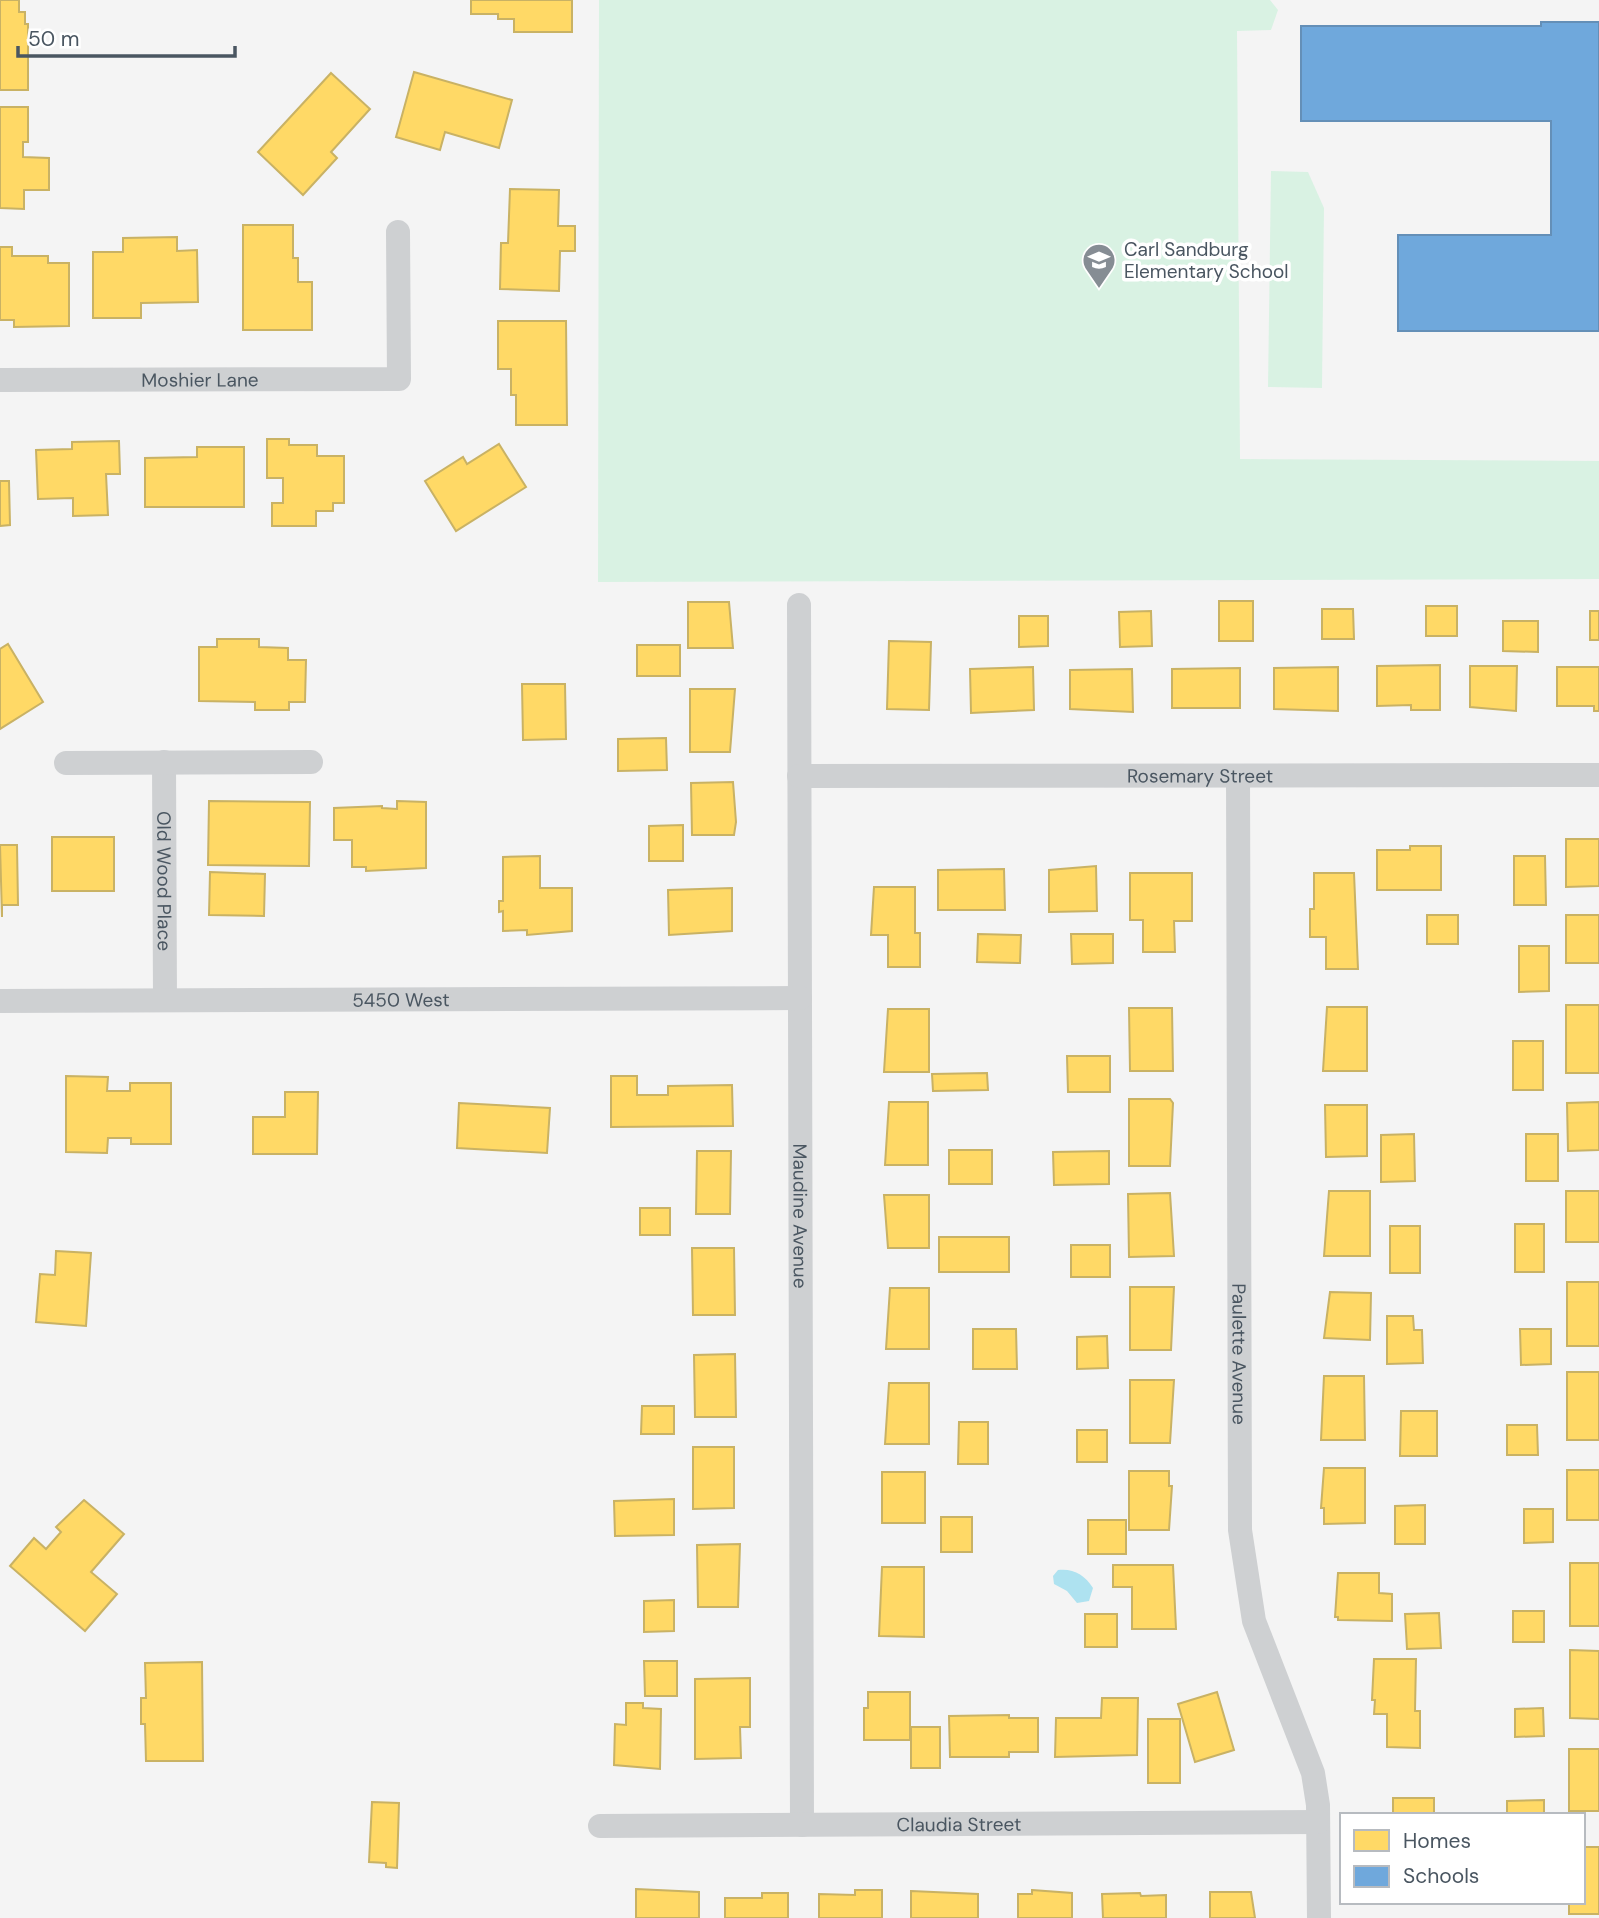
<svg xmlns="http://www.w3.org/2000/svg" width="1599" height="1918" viewBox="0 0 1599 1918" font-family="'DM Sans',sans-serif">
<style>
.green{fill:#d9f2e3}
.water{fill:#aee2f0}
.homes{fill:#ffd966;stroke:#c9b264;stroke-width:2}
.schools{fill:#6fa8dc;stroke:#648fb7;stroke-width:2}
.lines{fill:none;stroke-linecap:round;stroke-linejoin:round}
.minor{stroke:#ced0d2;stroke-width:24}
.labels{text-anchor:middle;dominant-baseline:central;stroke-width:7;stroke-linejoin:round;paint-order:stroke}
.poi-label{font-size:19px;fill:#4a5661;stroke:#fff;text-anchor:start}
.street-label{font-size:19px;fill:#4a5661;stroke:#fff}
</style>
<rect width="100%" height="100%" fill="#f4f4f4"/>
<!-- green -->
<g class="green">
<polygon points="599,0 1270,0 1278,10 1271,30 1237,31 1240,459 1599,461 1599,579 598,582"/>
<polygon points="1271,171 1308,172 1324,208 1322,388 1268,387"/>
</g>
<!-- water -->
<path class="water" d="M1058,1570C1073,1568 1085,1575 1093,1588L1089,1601L1077,1603L1067,1591L1054,1584L1053,1576Z"/>
<!-- homes -->
<g class="homes">
<polygon points="0,0 19,0 19,12 25,12 25,24 28,24 28,90 0,90"/>
<polygon points="471,0 572,0 572,32 514,32 514,19 498,19 498,14 471,14"/>
<polygon points="414,72 512,100 499,148 445,132 440,150 396,137"/>
<polygon points="331,73 370,109 331,152 337,158 303,195 258,152"/>
<polygon points="0,107 28,107 28,142 23,142 23,157 49,158 49,190 24,190 24,209 0,208"/>
<polygon points="510,189 559,190 558,226 575,226 575,251 560,251 559,291 500,289 501,243 508,243"/>
<polygon points="243,225 293,225 293,258 298,258 298,282 312,282 312,330 243,330"/>
<polygon points="177,237 177,251 197,250 198,302 141,303 141,318 93,318 93,252 123,252 123,238"/>
<polygon points="0,247 12,247 12,256 48,256 48,263 69,263 69,326 14,327 14,320 0,320"/>
<polygon points="498,321 566,321 567,425 516,425 516,395 511,395 511,369 498,369"/>
<polygon points="267,439 289,439 289,445 317,445 317,456 344,456 344,503 333,503 333,511 316,511 316,526 272,526 272,503 283,503 283,478 267,478"/>
<polygon points="119,441 120,474 106,474 108,515 73,516 73,498 38,499 36,450 72,449 72,442"/>
<polygon points="499,444 526,487 456,531 425,481 463,457 467,464"/>
<polygon points="197,447 244,447 244,507 145,507 145,458 197,457"/>
<polygon points="0,481 9,481 10,525 0,526"/>
<rect x="1219" y="601" width="34" height="40"/>
<polygon points="688,602 729,602 733,648 688,648"/>
<rect x="1426" y="606" width="31" height="30"/>
<polygon points="1322,609 1353,609 1354,639 1322,639"/>
<polygon points="1151,611 1152,646 1120,647 1119,612"/>
<rect x="1590" y="611" width="9" height="29"/>
<polygon points="1019,616 1048,616 1048,646 1019,647"/>
<polygon points="1503,621 1538,621 1538,652 1503,651"/>
<polygon points="217,639 259,639 259,647 288,648 288,660 306,660 305,702 289,702 289,710 255,710 255,702 199,701 199,647 217,647"/>
<polygon points="889,641 931,642 929,710 887,709"/>
<polygon points="8,644 43,702 0,729 0,649"/>
<rect x="637" y="645" width="43" height="31"/>
<polygon points="1440,665 1440,710 1411,710 1411,705 1377,706 1377,666"/>
<polygon points="1470,666 1517,666 1516,711 1470,707"/>
<polygon points="1033,667 1034,710 971,713 970,669"/>
<polygon points="1338,667 1338,711 1274,709 1274,668"/>
<polygon points="1557,667 1599,667 1599,711 1594,711 1594,706 1557,706"/>
<polygon points="1240,668 1240,708 1172,708 1172,669"/>
<polygon points="1132,669 1133,712 1070,709 1070,670"/>
<polygon points="522,684 565,684 566,739 523,740"/>
<polygon points="690,689 735,689 730,752 690,752"/>
<polygon points="666,738 667,770 618,771 618,739"/>
<polygon points="733,782 736,822 734,835 692,835 691,783"/>
<polygon points="209,801 310,802 309,866 208,865"/>
<polygon points="397,801 426,802 426,868 366,871 366,867 352,867 352,840 334,840 334,808 382,806 382,808 397,809"/>
<polygon points="683,825 683,861 649,861 649,826"/>
<rect x="52" y="837" width="62" height="54"/>
<polygon points="1566,839 1599,839 1599,886 1566,887"/>
<polygon points="0,845 17,845 18,905 2,905 2,917"/>
<polygon points="1410,846 1441,846 1441,890 1377,890 1377,850 1410,850"/>
<polygon points="540,856 540,888 572,888 572,931 527,935 527,930 503,931 503,911 499,912 499,901 503,901 503,857"/>
<polygon points="1514,856 1545,856 1546,905 1514,905"/>
<polygon points="1096,866 1097,911 1049,912 1049,870"/>
<polygon points="1004,869 1005,910 938,910 938,870"/>
<polygon points="210,872 265,874 264,916 209,915"/>
<polygon points="1130,873 1192,873 1192,921 1174,921 1175,952 1143,952 1143,920 1130,920"/>
<polygon points="1314,873 1354,873 1358,969 1326,969 1326,937 1310,937 1310,909 1314,909"/>
<polygon points="874,887 915,887 915,933 920,933 920,967 888,967 888,935 871,935"/>
<polygon points="732,888 732,931 669,935 668,890"/>
<rect x="1427" y="915" width="31" height="29"/>
<rect x="1566" y="915" width="33" height="48"/>
<polygon points="978,934 1021,935 1020,963 977,962"/>
<polygon points="1071,934 1113,934 1113,963 1072,964"/>
<polygon points="1519,946 1549,946 1549,991 1519,992"/>
<rect x="1566" y="1005" width="33" height="68"/>
<polygon points="1327,1007 1367,1007 1367,1071 1323,1071"/>
<polygon points="1129,1008 1172,1008 1173,1071 1130,1071"/>
<polygon points="888,1009 929,1009 929,1072 884,1072"/>
<rect x="1513" y="1041" width="30" height="49"/>
<polygon points="1067,1056 1110,1056 1110,1092 1068,1092"/>
<polygon points="987,1073 988,1090 933,1091 932,1074"/>
<polygon points="66,1076 108,1077 107,1091 130,1091 130,1083 171,1083 171,1144 131,1144 131,1138 108,1138 107,1153 66,1152"/>
<polygon points="611,1076 637,1076 637,1095 668,1095 668,1086 732,1085 733,1126 611,1127"/>
<polygon points="285,1092 318,1092 317,1154 253,1154 253,1117 285,1117"/>
<polygon points="1129,1099 1170,1099 1173,1103 1170,1166 1129,1166"/>
<polygon points="889,1102 928,1102 928,1165 885,1165"/>
<polygon points="1599,1102 1599,1150 1568,1151 1567,1103"/>
<polygon points="459,1103 550,1108 547,1153 457,1148"/>
<polygon points="1325,1105 1367,1105 1367,1156 1326,1157"/>
<polygon points="1414,1134 1415,1181 1381,1182 1381,1135"/>
<rect x="1526" y="1134" width="32" height="47"/>
<rect x="949" y="1150" width="43" height="34"/>
<polygon points="697,1151 731,1151 730,1214 696,1214"/>
<polygon points="1109,1151 1109,1184 1054,1185 1053,1152"/>
<polygon points="1329,1191 1370,1191 1370,1256 1324,1256"/>
<rect x="1566" y="1191" width="33" height="51"/>
<polygon points="1170,1193 1174,1256 1129,1257 1128,1194"/>
<polygon points="884,1195 929,1195 929,1248 888,1248"/>
<rect x="640" y="1208" width="30" height="27"/>
<rect x="1515" y="1224" width="29" height="48"/>
<rect x="1390" y="1226" width="30" height="47"/>
<rect x="939" y="1237" width="70" height="35"/>
<rect x="1071" y="1245" width="39" height="32"/>
<polygon points="692,1248 734,1248 735,1315 693,1315"/>
<polygon points="56,1251 91,1253 86,1326 36,1322 40,1274 55,1275"/>
<rect x="1567" y="1282" width="32" height="64"/>
<polygon points="1130,1287 1174,1287 1171,1350 1130,1350"/>
<polygon points="890,1288 929,1288 929,1349 886,1349"/>
<polygon points="1330,1292 1371,1293 1370,1340 1324,1338"/>
<polygon points="1387,1316 1413,1316 1414,1330 1422,1330 1423,1363 1387,1364"/>
<polygon points="973,1329 1016,1329 1017,1369 973,1369"/>
<polygon points="1520,1329 1551,1329 1551,1364 1521,1365"/>
<polygon points="1107,1336 1108,1368 1077,1369 1077,1337"/>
<polygon points="735,1354 736,1417 695,1417 694,1355"/>
<rect x="1567" y="1372" width="32" height="68"/>
<polygon points="1324,1376 1364,1376 1365,1440 1321,1440"/>
<polygon points="1130,1380 1174,1380 1170,1443 1130,1443"/>
<polygon points="889,1383 929,1383 929,1444 885,1444"/>
<polygon points="642,1406 674,1406 674,1434 641,1434"/>
<polygon points="1401,1411 1437,1411 1437,1456 1400,1456"/>
<polygon points="959,1422 988,1422 988,1464 958,1464"/>
<polygon points="1507,1425 1537,1425 1538,1455 1507,1455"/>
<rect x="1077" y="1430" width="30" height="32"/>
<polygon points="693,1447 734,1447 734,1508 693,1509"/>
<polygon points="1324,1468 1365,1468 1365,1523 1324,1524 1324,1508 1321,1508"/>
<rect x="1567" y="1470" width="32" height="50"/>
<polygon points="1129,1471 1169,1471 1169,1486 1172,1486 1169,1530 1129,1530"/>
<rect x="882" y="1472" width="43" height="51"/>
<polygon points="674,1499 674,1535 615,1536 614,1501"/>
<polygon points="84,1500 124,1534 91,1572 117,1594 85,1631 10,1566 34,1538 46,1549 61,1532 56,1527"/>
<polygon points="1425,1505 1425,1544 1395,1544 1395,1506"/>
<polygon points="1524,1509 1553,1509 1553,1542 1524,1543"/>
<rect x="941" y="1517" width="31" height="35"/>
<rect x="1088" y="1520" width="38" height="34"/>
<polygon points="740,1544 738,1607 698,1607 697,1545"/>
<rect x="1570" y="1563" width="29" height="63"/>
<polygon points="1113,1565 1173,1565 1176,1629 1132,1629 1132,1587 1113,1587"/>
<polygon points="882,1567 924,1567 924,1637 879,1636"/>
<polygon points="1338,1573 1379,1573 1379,1593 1392,1594 1392,1621 1338,1620 1338,1617 1335,1617"/>
<polygon points="674,1600 674,1631 644,1632 644,1601"/>
<rect x="1513" y="1611" width="31" height="31"/>
<polygon points="1439,1613 1441,1648 1407,1649 1405,1614"/>
<rect x="1085" y="1614" width="32" height="33"/>
<polygon points="1570,1650 1599,1651 1599,1719 1570,1718"/>
<polygon points="1374,1659 1416,1659 1415,1711 1420,1711 1420,1748 1387,1747 1387,1714 1374,1714 1375,1700 1372,1700"/>
<polygon points="644,1661 677,1661 677,1696 645,1696"/>
<polygon points="202,1662 203,1761 146,1761 145,1724 141,1724 141,1698 146,1698 145,1663"/>
<polygon points="750,1678 750,1727 740,1727 741,1758 695,1759 695,1679"/>
<polygon points="868,1692 910,1692 910,1740 864,1740 864,1708 868,1708"/>
<polygon points="1217,1692 1234,1750 1195,1762 1178,1704"/>
<polygon points="1102,1698 1138,1698 1137,1755 1055,1757 1056,1718 1101,1718"/>
<polygon points="626,1703 643,1703 643,1708 661,1709 660,1769 614,1765 615,1724 626,1725"/>
<polygon points="1543,1708 1544,1736 1515,1737 1515,1709"/>
<polygon points="1009,1715 1009,1718 1038,1718 1038,1752 1009,1752 1009,1757 950,1757 949,1716"/>
<rect x="1148" y="1719" width="32" height="64"/>
<rect x="911" y="1727" width="29" height="41"/>
<rect x="1569" y="1749" width="30" height="62"/>
<polygon points="1393,1798 1434,1798 1434,1815 1389,1815 1393,1814"/>
<polygon points="1544,1800 1544,1815 1507,1815 1507,1801"/>
<polygon points="372,1802 399,1803 397,1868 386,1867 386,1863 369,1862"/>
<polygon points="1583,1847 1599,1847 1599,1914 1569,1914 1569,1902 1583,1902"/>
<polygon points="636,1889 699,1892 699,1918 636,1918"/>
<polygon points="855,1890 882,1890 882,1918 819,1918 819,1894 855,1895"/>
<polygon points="1032,1890 1072,1893 1072,1918 1018,1918 1018,1894 1032,1894"/>
<polygon points="911,1891 978,1894 978,1918 911,1918"/>
<polygon points="1210,1892 1251,1892 1255,1918 1210,1918"/>
<polygon points="762,1893 788,1893 788,1918 725,1918 725,1898 762,1898"/>
<polygon points="1140,1893 1141,1896 1166,1895 1166,1918 1103,1918 1102,1894"/>
</g>
<!-- schools -->
<polygon class="schools" points="1541,22 1599,22 1599,331 1398,331 1398,235 1551,235 1551,121 1301,121 1301,26 1541,26"/>
<g class="lines">
<!-- minor -->
<g class="minor">
<path id="s1" d="M0,380L399,379L398,232"/>
<path id="s2" d="M799,605L802,1825"/>
<path id="s3" d="M164,762L165,1000"/>
<polyline points="66,763 311,762"/>
<path id="s4" d="M799,776L1599,775"/>
<path id="s5" d="M1238,776L1240,1530L1254,1621L1313,1773L1318,1805L1319,1918"/>
<path id="s6" d="M0,1001L800,998"/>
<path id="s7" d="M600,1826L1318,1822"/>
</g>
</g>
<!-- icons -->
<defs>
<symbol id="school-pin" viewBox="-11 -11 22 30"><path d="M0 17L-7.5 6A9.5 9.5 0 1 1 7.5 6Z" fill="#868d94" stroke="#fff"/><path d="M0-5L7-2L0 1L-7-2ZM-4 1L0 2.5L4 1V4Q0 6-4 4Z" fill="#fff"/></symbol>
</defs>
<g fill-rule="evenodd">
<use href="#school-pin" x="1080" y="241" width="38" height="52"/>
</g>
<g class="labels">
<!-- poi labels -->
<g class="poi-label">
<text x="1124" y="249">Carl Sandburg<tspan x="1124" dy="22">Elementary School</tspan></text>
</g>
<!-- street labels -->
<g class="street-label">
<text stroke="none"><textPath href="#s1" startOffset="200">Moshier Lane</textPath></text>
<text stroke="none"><textPath href="#s4" startOffset="401">Rosemary Street</textPath></text>
<text stroke="none"><textPath href="#s3" startOffset="119">Old Wood Place</textPath></text>
<text stroke="none"><textPath href="#s6" startOffset="401">5450 West</textPath></text>
<text stroke="none"><textPath href="#s2" startOffset="611">Maudine Avenue</textPath></text>
<text stroke="none"><textPath href="#s5" startOffset="578">Paulette Avenue</textPath></text>
<text stroke="none"><textPath href="#s7" startOffset="359">Claudia Street</textPath></text>
</g>
</g>
<!-- legend -->
<rect x="1340" y="1813" width="245" height="91" fill="#ffffff" stroke="#b7bbc0" stroke-width="2"/>
<rect x="1354" y="1830" width="35" height="21" fill="#ffd966" stroke="#b7bbc0" stroke-width="2"/>
<text x="1403" y="1848" font-size="21" fill="#4a5661">Homes</text>
<rect x="1354" y="1866" width="35" height="21" fill="#6fa8dc" stroke="#b7bbc0" stroke-width="2"/>
<text x="1403" y="1883" font-size="21" fill="#4a5661">Schools</text>
<!-- scale -->
<path d="M18 46v10h217v-10" fill="none" stroke="#4a5661" stroke-width="3.5"/>
<text x="28" y="46" font-size="21" fill="#4a5661" stroke="#ffffff" stroke-width="5" paint-order="stroke">50 m</text>
</svg>
